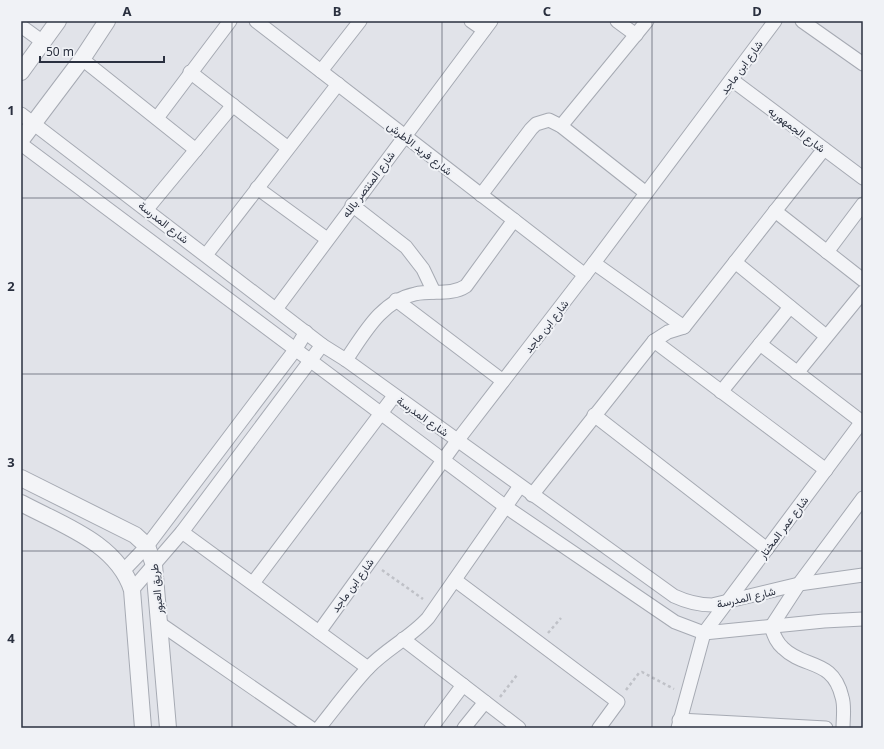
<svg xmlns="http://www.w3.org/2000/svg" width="884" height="749" viewBox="0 0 884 749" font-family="'Noto Sans',Vazirmatn,sans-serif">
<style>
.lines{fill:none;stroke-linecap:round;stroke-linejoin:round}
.minor-casing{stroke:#a6aab3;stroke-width:15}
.tertiary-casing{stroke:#a6aab3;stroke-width:18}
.path{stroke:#bfc1c7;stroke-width:2.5;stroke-dasharray:3 3;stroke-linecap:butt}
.minor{stroke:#f3f4f7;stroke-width:13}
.tertiary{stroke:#f3f4f7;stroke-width:16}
.grid{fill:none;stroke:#2a303f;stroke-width:1;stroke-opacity:0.55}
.labels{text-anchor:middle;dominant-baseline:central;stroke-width:4;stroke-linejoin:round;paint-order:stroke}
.street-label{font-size:11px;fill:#2a303f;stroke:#f0f2f6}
.neatline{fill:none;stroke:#2a303f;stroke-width:1.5}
.grid-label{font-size:13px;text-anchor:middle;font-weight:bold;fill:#2a303f}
</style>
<rect width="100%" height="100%" fill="#e1e3e9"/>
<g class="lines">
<defs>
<g id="minor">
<polyline points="256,21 585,275"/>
<polyline points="471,21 484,30"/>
<polyline points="617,21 636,35"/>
<polyline points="802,21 863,64"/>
<polyline points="21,26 43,42"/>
<polyline points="82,59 196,150"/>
<polyline points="321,71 360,21"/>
<polyline points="190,72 288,148"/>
<polyline points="732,80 863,178"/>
<path d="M21,114L322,345L346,360L674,596C687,602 697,605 712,605L799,584L863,575"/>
<polyline points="157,118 230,21"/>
<polyline points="561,126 647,21"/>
<polyline points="21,144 506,507 675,622 704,633 824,621 863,619"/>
<polyline points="257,188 327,239"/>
<polyline points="481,195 531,129 536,124 549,120 561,126 646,193"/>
<polyline points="352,205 406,247 423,269 434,292"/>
<polyline points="147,209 233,105"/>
<polyline points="775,211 863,280"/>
<polyline points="827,252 863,204"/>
<polyline points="206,255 338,84"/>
<polyline points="735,262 826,336"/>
<polyline points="594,263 684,327"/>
<polyline points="396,300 503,381"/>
<polyline points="276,309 491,21"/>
<polyline points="654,341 826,470"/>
<polyline points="760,344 862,422"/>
<path d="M346,360C364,334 381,301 415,294C432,290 451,296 466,286L514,220"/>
<polyline points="797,373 863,292"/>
<polyline points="721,392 790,307"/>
<polyline points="594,415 767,549"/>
<polyline points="532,495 654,341 668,332 684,327 824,149"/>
<polyline points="182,532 368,668"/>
<polyline points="124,570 147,546 295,350 306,332"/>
<polyline points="455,580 618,702 599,728"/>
<polyline points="253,583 394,396"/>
<polyline points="132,590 182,532 322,345"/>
<polyline points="159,623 311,728"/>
<polyline points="319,632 457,441 594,263 775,21"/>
<polyline points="403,639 519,728"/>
<polyline points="679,720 826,728"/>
<path d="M319,728C335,708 351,686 368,668C386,649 411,637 428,618L520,486"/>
<polyline points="431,728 463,685"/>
<polyline points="464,728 485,702"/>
<polyline points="678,728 704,633 863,420"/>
<path d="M843,728C843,718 845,706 842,697C833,658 804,669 783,648C776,642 774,635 771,627L799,584L863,498"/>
</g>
<g id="tertiary">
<polyline points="21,72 58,21"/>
<polyline points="21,140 82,59 107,21"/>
<polyline points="21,478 135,535 147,546 154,565 168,728"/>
<path d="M21,503C62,525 117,543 132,590L143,728"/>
</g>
</defs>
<!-- minor casing -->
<use href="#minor" class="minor-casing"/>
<!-- tertiary casing -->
<use href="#tertiary" class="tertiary-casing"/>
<!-- path -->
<g class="path">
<polyline points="382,570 423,599"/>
<polyline points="548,633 561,618"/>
<polyline points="626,690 639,673 642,672 674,689"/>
<polyline points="500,697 517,675"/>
</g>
<!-- minor -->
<use href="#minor" class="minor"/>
<!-- tertiary -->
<use href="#tertiary" class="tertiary"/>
</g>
<!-- grid -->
<path class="grid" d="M232,21V728M442,21V728M652,21V728M21,198H863M21,374H863M21,551H863"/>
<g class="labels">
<!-- street labels -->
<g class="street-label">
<text transform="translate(741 67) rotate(-54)">شارع ابن ماجد</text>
<text transform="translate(797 129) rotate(37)">شارع الجمهوريه</text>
<text transform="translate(420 148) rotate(38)">شارع فريد الأطرش</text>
<text transform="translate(368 184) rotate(-53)">شارع المنتصر بالله</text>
<text transform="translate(164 222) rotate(38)">شارع المدرسة</text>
<text transform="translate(546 326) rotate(-52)">شارع ابن ماجد</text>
<text transform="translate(423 416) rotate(35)">شارع المدرسة</text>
<text transform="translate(783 527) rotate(-53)">شارع عمر المختار</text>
<text transform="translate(352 585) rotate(-54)">شارع ابن ماجد</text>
<text transform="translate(156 589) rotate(-96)">طريق العبور</text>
<text transform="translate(746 597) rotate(-13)">شارع المدرسة</text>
</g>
</g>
<!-- border -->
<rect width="884" height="749" fill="none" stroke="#f0f2f6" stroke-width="44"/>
<!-- scale -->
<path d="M40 56v6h124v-6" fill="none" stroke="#2a303f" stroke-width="2"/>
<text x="46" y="56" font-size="12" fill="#2a303f" stroke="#f0f2f6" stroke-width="3" paint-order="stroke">50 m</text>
<rect x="22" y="22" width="840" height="705" class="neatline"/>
<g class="grid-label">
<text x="127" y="16">A</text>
<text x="337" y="16">B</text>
<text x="547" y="16">C</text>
<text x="757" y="16">D</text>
<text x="11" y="115">1</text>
<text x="11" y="291">2</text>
<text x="11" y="467">3</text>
<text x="11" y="643">4</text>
</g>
</svg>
